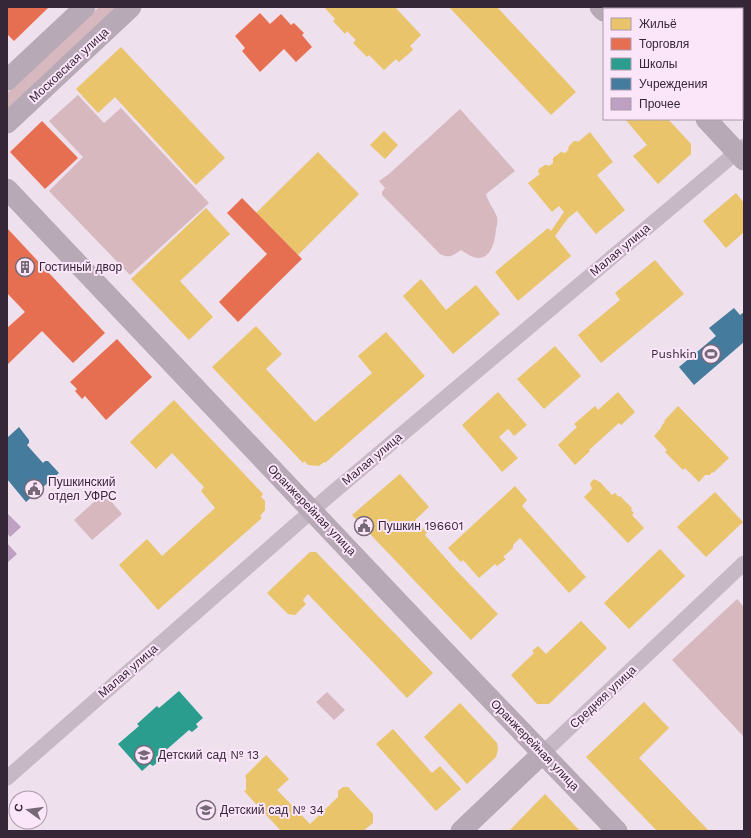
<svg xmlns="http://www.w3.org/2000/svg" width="751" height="838" viewBox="0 0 751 838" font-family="'Work Sans',sans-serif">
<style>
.green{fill:#d7b8bf}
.homes{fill:#e9c46a}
.shops{fill:#e76f51}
.schools{fill:#2a9d8f}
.public{fill:#457b9d}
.building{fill:#bea0c2}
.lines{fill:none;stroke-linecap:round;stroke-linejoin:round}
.street{stroke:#c7b8c6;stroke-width:15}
.secondary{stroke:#b7a9b6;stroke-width:21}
.labels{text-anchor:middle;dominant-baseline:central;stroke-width:4;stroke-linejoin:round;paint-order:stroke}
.street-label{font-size:12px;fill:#362738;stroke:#fbe6f9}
.poi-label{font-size:12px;fill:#362738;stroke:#fbe6f9;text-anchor:start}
</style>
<rect width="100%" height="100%" fill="#eee0ec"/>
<!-- green -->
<g class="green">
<polygon points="99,7 117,7 7,110 7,93"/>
<polygon points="636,7 744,7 744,112 742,112 742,9 638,9"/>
<polygon points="78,95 104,123 121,108 209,203 130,275 49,191 83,157 49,121"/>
<path d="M460,109L515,171L486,194C488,202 494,209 497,217C498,221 497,225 496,229C495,240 492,258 478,258C472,258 466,253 461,250C453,255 450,259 440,254L382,195V192L385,188L379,181L389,174Z"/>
<polygon points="104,493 122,514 92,540 74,520"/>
<polygon points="737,599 744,607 744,737 672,660"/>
<polygon points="327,692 345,710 334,720 316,702"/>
</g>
<!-- homes -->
<g class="homes">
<polygon points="324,7 395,7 421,35 410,46 413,50 399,62 396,59 384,70 369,55 367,57 353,43 356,40 347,31 345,34 333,21 335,19"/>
<polygon points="449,7 497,7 576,92 551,115"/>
<polygon points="121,47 225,158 196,185 115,97 98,113 76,89"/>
<polygon points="625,119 668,119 691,144 691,154 658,184 633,156 647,145"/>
<polygon points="384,131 398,145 385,159 370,145"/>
<polygon points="590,132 613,162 597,175 625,210 596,234 577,211 568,218 555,236 571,256 518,301 495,272 548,228 551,231 564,212 559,206 552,212 528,183 540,174 538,172 539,169 545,165 547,165 549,166 553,163 553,158 561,152 565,153 569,149 568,148 569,146 574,141 577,141 578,142"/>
<polygon points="318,152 359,194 298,255 256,213"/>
<polygon points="736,193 744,203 744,232 726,248 703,221"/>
<polygon points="206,208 230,234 180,281 213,317 189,340 131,279"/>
<polygon points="655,260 684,294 601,363 578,335 620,300 615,293"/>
<polygon points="421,279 446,310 476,285 500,314 453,354 403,296"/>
<polygon points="256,326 282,354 266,369 315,422 372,373 358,356 386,332 425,376 325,463 324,462 319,466 308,465 304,461 303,463 212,367"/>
<polygon points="555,346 581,376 544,409 517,379"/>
<polygon points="498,392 527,425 514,436 508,429 499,437 518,458 502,472 462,425"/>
<polygon points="618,392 635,412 621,425 619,423 589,450 590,451 575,465 558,445 577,427 574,424 595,406 598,410"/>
<polygon points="174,400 263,494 261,497 265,501 265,510 260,516 262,518 158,610 119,565 147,539 162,556 215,508 201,491 204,487 172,453 156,469 130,442"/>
<polygon points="678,406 729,458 713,473 712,472 710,475 705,475 699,482 685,468 683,470 665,452 667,450 654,436 661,428 662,425 665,422 664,421"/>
<polygon points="400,474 429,507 415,520 427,533 425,535 456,570 498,614 471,640 352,515"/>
<polygon points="594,479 600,482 612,495 615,493 619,497 620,496 632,508 631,510 634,513 632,515 644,528 628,543 584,497 592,489 590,484 592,481"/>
<polygon points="515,486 527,500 522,506 586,577 569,593 520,538 513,545 513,548 503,557 506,559 497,566 495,564 479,578 463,560 461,562 448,548"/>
<polygon points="715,492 743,522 706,557 677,527"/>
<polygon points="660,549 685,576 629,629 604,603"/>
<polygon points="310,552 316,552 433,673 407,698 308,594 303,600 306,604 295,615 288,614 267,593"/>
<polygon points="581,621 607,648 549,704 537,704 511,675 534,653 532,651 538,646 546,654"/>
<polygon points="644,702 669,728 639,758 708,830 707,831 657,831 586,757"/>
<polygon points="460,703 497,743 498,749 496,757 467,784 424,737"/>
<polygon points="393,729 432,773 440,766 461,789 436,811 376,744"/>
<polygon points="266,755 289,779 277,790 310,824 338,797 338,791 343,787 348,787 373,814 373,823 363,831 281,831 244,791 246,790 246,778 245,776"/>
<polygon points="545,794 580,831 509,831"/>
</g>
<!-- shops -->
<g class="shops">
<polygon points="7,7 49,7 14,41 7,34"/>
<polygon points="260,13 270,24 281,14 291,25 294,23 304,33 302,35 312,47 296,62 284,49 260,72 242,51 245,48 235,36"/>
<polygon points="42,121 78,158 45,189 10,152"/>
<polygon points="242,198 302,259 238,322 219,302 267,254 227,213"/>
<polygon points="7,228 105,333 73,363 42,331 7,365 7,328 25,312 7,293"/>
<polygon points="117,339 152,377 106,420 85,396 82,399 75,391 77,389 70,382"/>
</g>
<!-- schools -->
<polygon class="schools" points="179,691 203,718 196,724 198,727 192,732 189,730 157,758 159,761 153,766 150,764 142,771 118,744 139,726 137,724 157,706 159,708"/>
<!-- public -->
<g class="public">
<polygon points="734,308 740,315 744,312 744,342 694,385 679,367 716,336 709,328"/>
<polygon points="19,427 29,440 29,443 27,445 34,453 43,463 45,461 48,461 59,473 26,502 7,479 7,438"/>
</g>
<!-- building -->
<g class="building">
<polygon points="7,513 21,527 10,537 7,533"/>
<polygon points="7,543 17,554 7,563"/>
</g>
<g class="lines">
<!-- street -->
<g class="street">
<polyline points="543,753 744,563"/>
<polyline points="7,778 331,494 744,146"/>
</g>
<!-- secondary -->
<g class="secondary">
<polyline points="600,7 604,11"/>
<polyline points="7,80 85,7"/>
<polyline points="706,119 744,160"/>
<polyline points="7,123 131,7"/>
<polyline points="7,189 434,640 617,831"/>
<polyline points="461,831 543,753"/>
</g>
</g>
<!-- icons -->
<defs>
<symbol id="building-ring" viewBox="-11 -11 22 22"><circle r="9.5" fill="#fbe6f9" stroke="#766877" stroke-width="1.5"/><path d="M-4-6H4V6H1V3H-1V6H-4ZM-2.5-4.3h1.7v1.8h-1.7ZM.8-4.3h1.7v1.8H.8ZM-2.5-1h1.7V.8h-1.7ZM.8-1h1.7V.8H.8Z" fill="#766877"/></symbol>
<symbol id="stadium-ring" viewBox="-11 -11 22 22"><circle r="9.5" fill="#fbe6f9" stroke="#766877" stroke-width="1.5"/><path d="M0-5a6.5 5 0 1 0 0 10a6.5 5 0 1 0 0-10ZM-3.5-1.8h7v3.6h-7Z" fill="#766877"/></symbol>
<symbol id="civic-ring" viewBox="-11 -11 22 22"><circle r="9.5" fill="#fbe6f9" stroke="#766877" stroke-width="1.5"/><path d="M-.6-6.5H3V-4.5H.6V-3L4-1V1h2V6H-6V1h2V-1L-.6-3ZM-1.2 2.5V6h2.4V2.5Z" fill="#766877"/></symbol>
<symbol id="school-ring" viewBox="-11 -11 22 22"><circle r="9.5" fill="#fbe6f9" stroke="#766877" stroke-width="1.5"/><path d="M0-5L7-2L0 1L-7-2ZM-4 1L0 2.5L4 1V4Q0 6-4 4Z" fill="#766877"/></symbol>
</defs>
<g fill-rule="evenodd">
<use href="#building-ring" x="14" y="256" width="22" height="22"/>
<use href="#stadium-ring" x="700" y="343" width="22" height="22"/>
<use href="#civic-ring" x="23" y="478" width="22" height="22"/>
<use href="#civic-ring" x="353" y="515" width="22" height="22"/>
<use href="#school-ring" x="133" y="744" width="22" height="22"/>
<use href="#school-ring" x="195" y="799" width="22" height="22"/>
</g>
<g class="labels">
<!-- street labels -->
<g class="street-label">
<text transform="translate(69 65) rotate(-43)">Московская улица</text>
<text transform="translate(620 250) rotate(-40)">Малая улица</text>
<text transform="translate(372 459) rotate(-40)">Малая улица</text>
<text transform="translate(312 510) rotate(46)">Оранжерейная улица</text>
<text transform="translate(128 671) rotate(-41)">Малая улица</text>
<text transform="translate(603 697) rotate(-43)">Средняя улица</text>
<text transform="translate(535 745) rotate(46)">Оранжерейная улица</text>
</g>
<!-- poi labels -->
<g class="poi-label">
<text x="39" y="267">Гостиный двор</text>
<text x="697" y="354" text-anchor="end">Pushkin</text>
<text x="48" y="482">Пушкинский<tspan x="48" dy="14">отдел УФРС</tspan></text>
<text x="378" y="526">Пушкин 196601</text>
<text x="158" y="755">Детский сад № 13</text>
<text x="220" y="810">Детский сад № 34</text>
</g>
</g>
<!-- border -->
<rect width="751" height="838" fill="none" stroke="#362738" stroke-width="16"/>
<!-- legend -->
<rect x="603" y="8" width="140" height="112" fill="#fbe6f9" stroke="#ac9aac"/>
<rect x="611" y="18" width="20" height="12" fill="#e9c46a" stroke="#ac9aac"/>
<text x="639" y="28" font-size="12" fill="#362738">Жильё</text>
<rect x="611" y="38" width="20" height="12" fill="#e76f51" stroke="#ac9aac"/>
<text x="639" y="48" font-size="12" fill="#362738">Торговля</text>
<rect x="611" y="58" width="20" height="12" fill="#2a9d8f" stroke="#ac9aac"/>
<text x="639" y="68" font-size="12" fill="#362738">Школы</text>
<rect x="611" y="78" width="20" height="12" fill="#457b9d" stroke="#ac9aac"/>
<text x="639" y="88" font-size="12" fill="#362738">Учреждения</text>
<rect x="611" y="98" width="20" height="12" fill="#bea0c2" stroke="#ac9aac"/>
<text x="639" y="108" font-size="12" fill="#362738">Прочее</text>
<!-- north arrow -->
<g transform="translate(28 810) rotate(284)"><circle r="19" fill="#fbe6f9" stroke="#ac9aac"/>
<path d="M0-3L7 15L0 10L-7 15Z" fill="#766877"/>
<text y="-6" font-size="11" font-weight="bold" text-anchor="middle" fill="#362738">С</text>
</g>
</svg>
